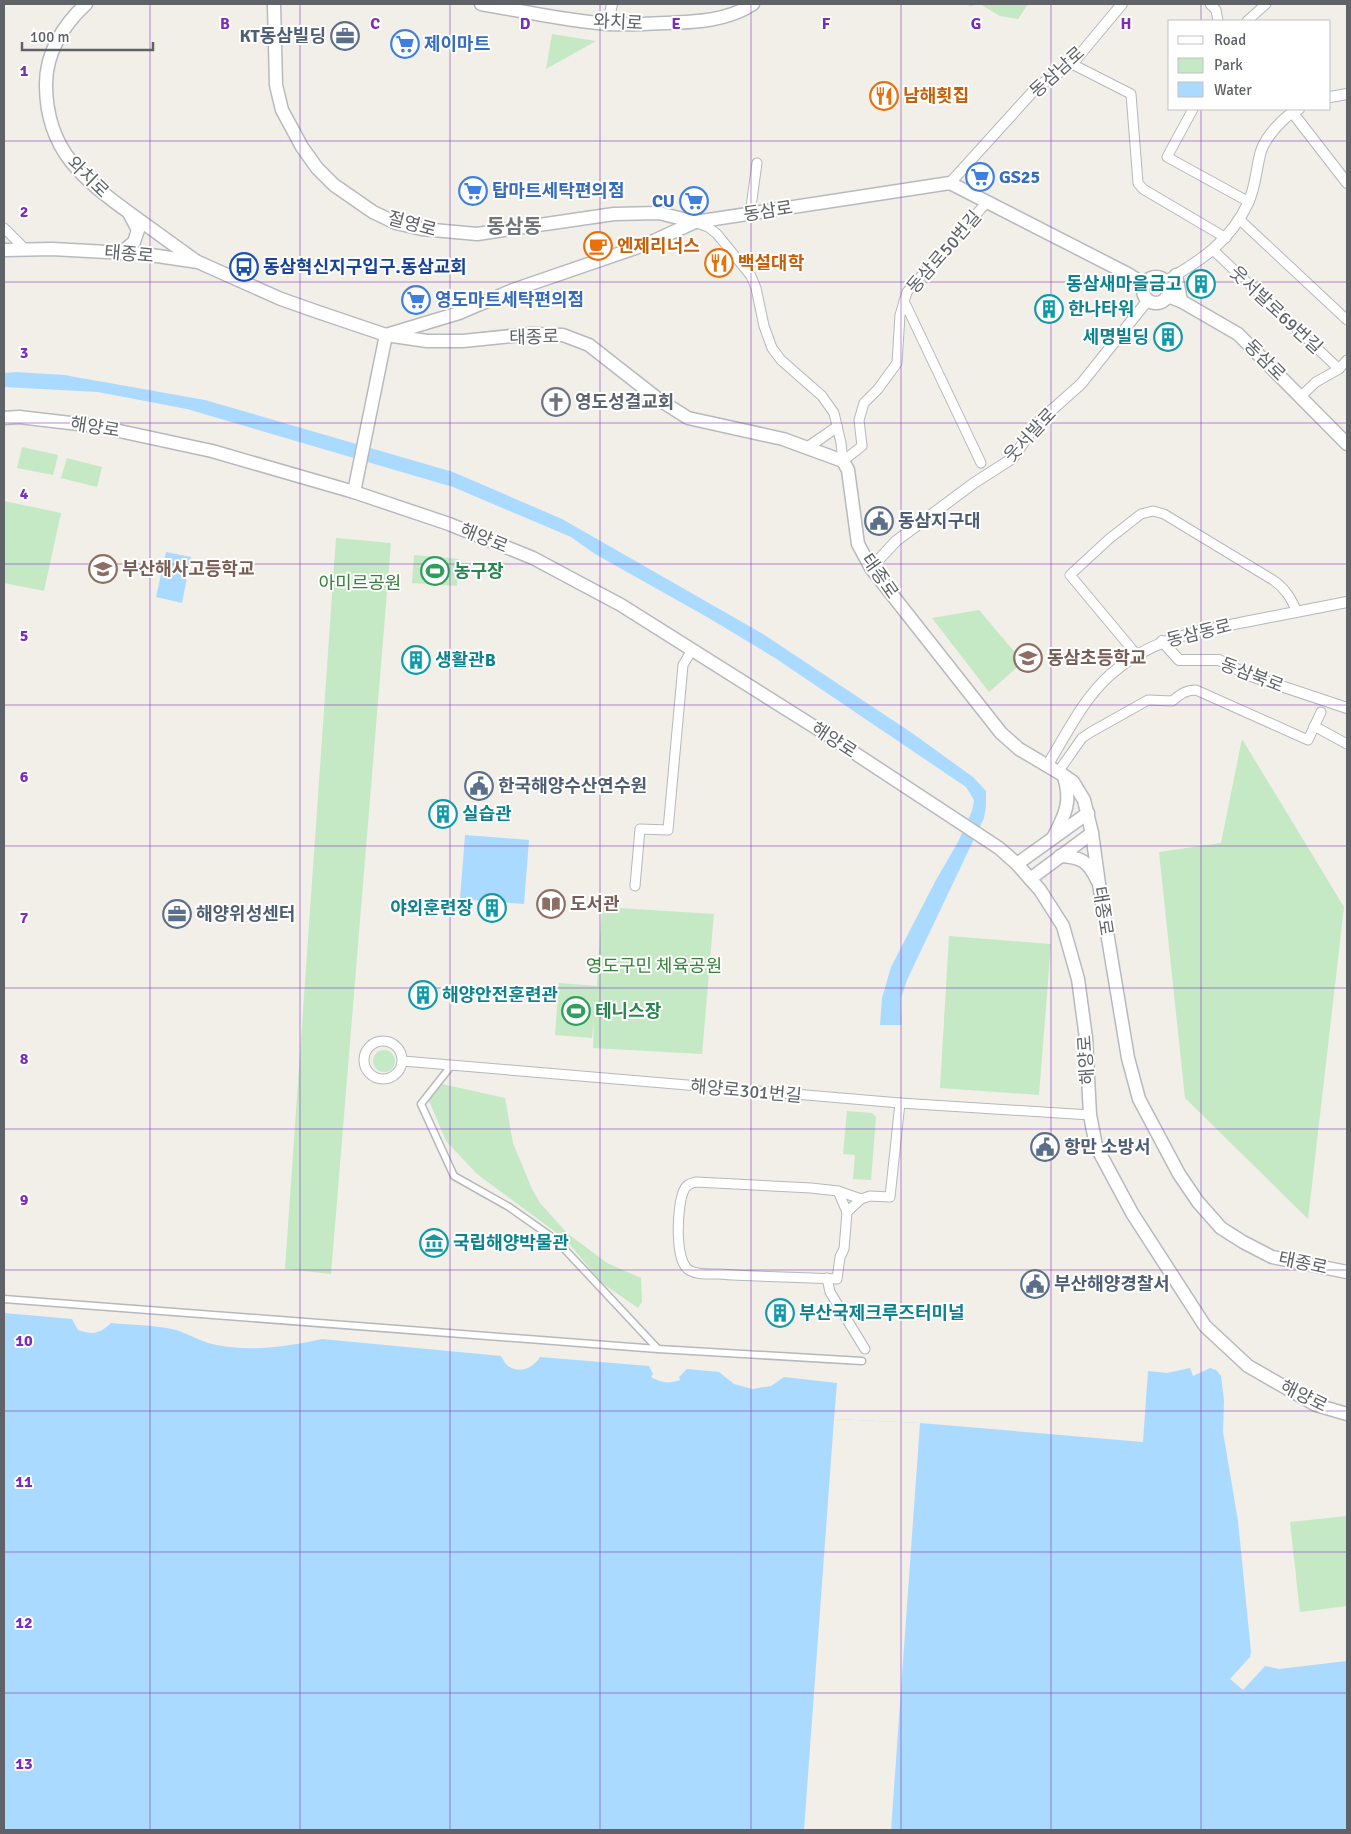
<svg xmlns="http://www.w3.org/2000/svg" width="1351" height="1834" viewBox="0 0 1351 1834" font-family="Signika,'Noto Sans KR',sans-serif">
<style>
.green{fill:#c5e8c5}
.water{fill:#aadaff}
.pier{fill:#f1efe8}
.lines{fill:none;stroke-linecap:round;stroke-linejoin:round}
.pedestrian-casing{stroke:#b5b8bc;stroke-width:9}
.minor-casing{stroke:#b5b8bc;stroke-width:11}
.tertiary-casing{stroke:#b5b8bc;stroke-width:12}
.secondary-casing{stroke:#b6babf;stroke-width:15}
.pedestrian{stroke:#fff;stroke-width:6}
.minor{stroke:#fff;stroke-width:9}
.tertiary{stroke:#fff;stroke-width:10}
.secondary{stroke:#fff;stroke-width:12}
.grid{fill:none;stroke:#7b2cbf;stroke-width:1;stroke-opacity:0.55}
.labels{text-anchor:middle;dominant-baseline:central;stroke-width:4;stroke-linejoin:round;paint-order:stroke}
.street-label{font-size:18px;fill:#5f6368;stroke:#fff}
.service-label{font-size:18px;font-weight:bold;fill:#4e5e75;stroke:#fff;text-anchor:start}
.shop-label{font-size:18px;font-weight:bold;fill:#366cbe;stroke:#fff;text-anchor:start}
.food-label{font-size:18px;font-weight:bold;fill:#c56008;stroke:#fff;text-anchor:start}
.transit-label{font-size:18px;font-weight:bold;fill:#164399;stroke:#fff;text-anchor:start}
.culture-label{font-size:18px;font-weight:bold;fill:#0d838f;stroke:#fff;text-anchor:start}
.worship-label{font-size:18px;font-weight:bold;fill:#5b616d;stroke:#fff;text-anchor:start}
.education-label{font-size:18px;font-weight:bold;fill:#785e54;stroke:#fff;text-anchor:start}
.leisure-label{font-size:18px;font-weight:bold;fill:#27864d;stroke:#fff;text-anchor:start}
.park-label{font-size:18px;fill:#348238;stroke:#fff}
.quarter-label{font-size:20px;font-weight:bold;fill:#70757a;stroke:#fff}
.grid-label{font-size:16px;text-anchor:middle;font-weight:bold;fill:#7b2cbf;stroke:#fff;stroke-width:4;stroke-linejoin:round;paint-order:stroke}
</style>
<rect width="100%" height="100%" fill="#f1efe8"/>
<!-- green -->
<g class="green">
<polygon points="967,4 1028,4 1018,19 1000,16 980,4 970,6"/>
<polygon points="552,34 596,41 546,69"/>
<polygon points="22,447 58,455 53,475 17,468"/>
<polygon points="67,458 102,467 97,487 61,478"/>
<polygon points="4,501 61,513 44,591 4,583"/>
<polygon points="336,538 391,543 331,1274 285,1269"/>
<polygon points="414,555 459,559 457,586 412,583"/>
<polygon points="979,610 1023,662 989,692 932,618"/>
<polygon points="1242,739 1344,907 1308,1219 1185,1098 1159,852 1221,843"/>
<polygon points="602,907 714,914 702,1054 593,1048 594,1019 592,1038 555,1035 559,983 597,986"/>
<polygon points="949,936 1051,944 1039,1095 940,1088"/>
<circle cx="384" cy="1061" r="11"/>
<polygon points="442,1084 505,1098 513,1143 532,1189 540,1203 567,1233 607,1263 641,1278 642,1302 638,1308 602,1283 565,1239 477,1174 446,1141 427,1096"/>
<polygon points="847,1111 872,1113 876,1117 871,1180 853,1179 855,1155 843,1154"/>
<polygon points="1347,1516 1347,1606 1300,1612 1290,1522"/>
</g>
<!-- water -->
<g class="water">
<polygon points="16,372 64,375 205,400 453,472 562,519 763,634 912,733 973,777 986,791 986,806 984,818 907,980 901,998 902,1025 880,1025 882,998 891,967 936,880 958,842 972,811 974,800 966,787 775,658 707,617 595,554 571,537 453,487 187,409 98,392 4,387 4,373"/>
<polygon points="166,552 191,557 182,603 156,597"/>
<polygon points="465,835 529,840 524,904 460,899"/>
<path d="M4,1313L72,1319L78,1330C94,1335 99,1334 111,1323C131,1325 153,1325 172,1329C185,1332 196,1339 208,1343C246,1353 285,1347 322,1339L501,1356C503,1359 505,1364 508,1366C520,1374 533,1368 540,1357L649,1366L653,1374L651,1377C661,1383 669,1384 680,1380L679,1377L687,1369L719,1372L734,1384L752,1389L771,1386L784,1377L837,1383L834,1419L920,1423L1143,1442L1148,1371L1167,1373L1190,1368L1193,1376L1210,1368L1216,1370L1221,1376L1224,1400L1223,1432L1238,1521L1251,1652L1250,1657L1230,1679L1243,1690L1265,1666L1279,1669L1347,1661V1830H4Z"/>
</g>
<!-- pier -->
<polygon class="pier" points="834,1419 920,1423 891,1830 804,1830"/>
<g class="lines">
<defs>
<g id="pedestrian">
<polyline points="451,1066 421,1104 454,1176 509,1207 556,1240 658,1349"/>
<polyline points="4,1299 658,1349 862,1361"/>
</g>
<g id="minor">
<polyline points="1210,4 1216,10 1218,21"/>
<polyline points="1247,21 1266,4"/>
<polyline points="1072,64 1131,94 1138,183 1143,189 1226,238"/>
<polyline points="1193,109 1167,157 1249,202"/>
<polyline points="750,214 757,163"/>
<polyline points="1239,219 1347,320"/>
<polyline points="697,223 708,227 717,234 751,276 756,288 764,326 772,348 781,360 822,396 834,413 841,443 843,461"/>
<polyline points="4,228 25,249"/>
<polyline points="1213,250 1339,369"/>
<polyline points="904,301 981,463"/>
<polyline points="1300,397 1316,382 1339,369 1347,360"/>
<polyline points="843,461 862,446 859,420 864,403 878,389 897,363 900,315 907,292 987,202"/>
<path d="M1136,654L1070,575L1109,539L1141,514L1153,511L1164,514L1273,580C1285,588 1291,598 1297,612"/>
<polyline points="1314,726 1347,744"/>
<path d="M1058,772L1082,738L1091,732L1148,700L1172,701C1180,695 1185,690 1196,690L1308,740L1321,712"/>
<polyline points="635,886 640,829 668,830 683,665 692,650"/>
<circle cx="383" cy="1060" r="19"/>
<polyline points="403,1061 900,1103 1090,1115"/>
<path d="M696,1182L811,1188L838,1191L861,1199L847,1212L844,1249L840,1257L837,1279C798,1277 758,1277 719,1274C710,1274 697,1275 689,1270C674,1261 677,1204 684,1190C686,1185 691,1183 696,1182Z"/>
<polyline points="838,1191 847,1212"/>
<polyline points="861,1199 870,1196 890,1197 900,1103"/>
<polyline points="827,1278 830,1292 865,1349"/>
</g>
<g id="tertiary">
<polyline points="608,24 612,4"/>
<polyline points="1330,97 1347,94"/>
<polyline points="1292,112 1347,183"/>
<polyline points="950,183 1037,87 1072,64 1122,4"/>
<path d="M1166,281C1200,261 1231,241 1248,203C1256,187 1256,168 1261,151C1266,136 1285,115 1299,109"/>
<polyline points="808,447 837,427"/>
<polyline points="871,568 896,541 974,483 1013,458 1036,424 1081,384 1148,300"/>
<polyline points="1162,641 1179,660 1219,660 1248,675 1347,708"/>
<path d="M1047,766C1066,735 1083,699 1110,675C1151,638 1198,631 1250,621C1282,615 1315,608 1347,602"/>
</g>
<g id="secondary">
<path d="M86,4C63,25 45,54 46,87C47,151 83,179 131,214C152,229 174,245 196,261"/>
<polyline points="274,4 276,85 282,110 302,147 317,168 334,185 373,212 396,223 422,229 477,234 614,214 659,213 695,222"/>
<path d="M481,4C523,11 565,21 608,24C627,25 647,24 666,23C696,22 727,21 753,4"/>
<polyline points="4,250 52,249 144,254 198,262 281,299 318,312 386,335 427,341 463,341 531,334 563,335 589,345 658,399 688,418 783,439 843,461 848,470 858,544 871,568 1001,733 1019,749 1063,775 1073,782 1084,800 1092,833 1099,884 1128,1058 1139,1099 1179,1174 1198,1202 1221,1228 1243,1242 1272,1257 1347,1272"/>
<polyline points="121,253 134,242 138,230 130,215"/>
<polyline points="1176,275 1181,301"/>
<circle cx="1156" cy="290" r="13"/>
<polyline points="1167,296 1181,301 1238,334 1347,444"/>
<polyline points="4,418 19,417 96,426 212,451 354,492 449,524 533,558 621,605 821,731 999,848 1017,864 1040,890 1063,926 1078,979 1086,1038 1090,1115 1096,1146 1132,1213 1205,1326 1248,1366 1316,1405 1347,1414"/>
<polyline points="354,492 386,335 459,313 513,290 647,244 695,222 950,183 1128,274 1144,284"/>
<path d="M1054,836C1065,815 1072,801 1064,777"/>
<path d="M1060,856C1081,857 1088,861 1097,880"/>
<polyline points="1017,864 1088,813"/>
<polyline points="1030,879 1092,833"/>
</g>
</defs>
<!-- pedestrian casing -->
<use href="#pedestrian" class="pedestrian-casing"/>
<!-- minor casing -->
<use href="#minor" class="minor-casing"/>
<!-- tertiary casing -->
<use href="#tertiary" class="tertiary-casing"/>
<!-- secondary casing -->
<use href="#secondary" class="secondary-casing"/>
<!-- pedestrian -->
<use href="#pedestrian" class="pedestrian"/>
<!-- minor -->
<use href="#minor" class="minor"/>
<!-- tertiary -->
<use href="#tertiary" class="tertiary"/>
<!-- secondary -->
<use href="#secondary" class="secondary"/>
</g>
<!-- grid -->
<path class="grid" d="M150,4V1830M300,4V1830M450,4V1830M600,4V1830M751,4V1830M901,4V1830M1051,4V1830M1201,4V21M1201,109V1830M4,141H1347M4,282H1347M4,423H1347M4,564H1347M4,705H1347M4,846H1347M4,988H1347M4,1129H1347M4,1270H1347M4,1411H1347M4,1552H1347M4,1693H1347"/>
<!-- icons -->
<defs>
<symbol id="office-ring" viewBox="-11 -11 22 22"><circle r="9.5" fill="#fff" stroke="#5c6f8a" stroke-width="1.5"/><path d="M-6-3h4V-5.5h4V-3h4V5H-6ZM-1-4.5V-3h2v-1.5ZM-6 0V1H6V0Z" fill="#5c6f8a"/></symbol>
<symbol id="supermarket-ring" viewBox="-11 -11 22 22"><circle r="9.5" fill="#fff" stroke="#3f7fe0" stroke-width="1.5"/><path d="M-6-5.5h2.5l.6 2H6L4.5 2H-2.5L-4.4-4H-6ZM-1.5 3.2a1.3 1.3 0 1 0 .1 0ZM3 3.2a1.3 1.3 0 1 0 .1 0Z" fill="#3f7fe0"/></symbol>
<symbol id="restaurant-ring" viewBox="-11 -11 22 22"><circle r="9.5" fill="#fff" stroke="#e8710a" stroke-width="1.5"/><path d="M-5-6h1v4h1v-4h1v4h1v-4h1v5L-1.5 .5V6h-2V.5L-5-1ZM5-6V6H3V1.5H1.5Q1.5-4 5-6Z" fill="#e8710a"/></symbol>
<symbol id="cafe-ring" viewBox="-11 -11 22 22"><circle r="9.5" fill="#fff" stroke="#e8710a" stroke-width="1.5"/><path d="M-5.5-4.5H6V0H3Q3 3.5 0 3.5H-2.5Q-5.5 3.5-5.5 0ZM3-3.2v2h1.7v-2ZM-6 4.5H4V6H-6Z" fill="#e8710a"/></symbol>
<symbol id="bus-ring" viewBox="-11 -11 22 22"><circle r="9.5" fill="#fff" stroke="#1a4fb4" stroke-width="1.5"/><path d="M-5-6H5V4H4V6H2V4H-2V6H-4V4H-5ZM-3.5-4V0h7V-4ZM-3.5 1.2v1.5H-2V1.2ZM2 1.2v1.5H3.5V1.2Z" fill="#1a4fb4"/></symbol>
<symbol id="building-ring" viewBox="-11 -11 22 22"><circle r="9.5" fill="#fff" stroke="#0f9aa8" stroke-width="1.5"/><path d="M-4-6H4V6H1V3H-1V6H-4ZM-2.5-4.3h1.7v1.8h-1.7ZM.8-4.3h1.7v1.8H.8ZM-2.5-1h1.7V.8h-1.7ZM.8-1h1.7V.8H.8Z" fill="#0f9aa8"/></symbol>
<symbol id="church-ring" viewBox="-11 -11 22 22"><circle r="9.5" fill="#fff" stroke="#6b7280" stroke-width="1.5"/><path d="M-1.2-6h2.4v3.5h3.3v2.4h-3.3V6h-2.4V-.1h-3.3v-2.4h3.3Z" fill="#6b7280"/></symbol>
<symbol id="civic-ring" viewBox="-11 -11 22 22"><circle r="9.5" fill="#fff" stroke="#5c6f8a" stroke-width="1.5"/><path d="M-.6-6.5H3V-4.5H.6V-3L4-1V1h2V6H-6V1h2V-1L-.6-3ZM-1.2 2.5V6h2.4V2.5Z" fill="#5c6f8a"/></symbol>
<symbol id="school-ring" viewBox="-11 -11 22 22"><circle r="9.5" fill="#fff" stroke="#8d6e63" stroke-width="1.5"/><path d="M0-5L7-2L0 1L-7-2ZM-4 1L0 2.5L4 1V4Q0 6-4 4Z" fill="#8d6e63"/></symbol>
<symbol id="stadium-ring" viewBox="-11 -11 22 22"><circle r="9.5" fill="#fff" stroke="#2e9e5b" stroke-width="1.5"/><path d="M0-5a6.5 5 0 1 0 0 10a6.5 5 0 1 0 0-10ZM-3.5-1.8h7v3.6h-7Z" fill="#2e9e5b"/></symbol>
<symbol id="library-ring" viewBox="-11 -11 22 22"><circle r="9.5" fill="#fff" stroke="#8d6e63" stroke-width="1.5"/><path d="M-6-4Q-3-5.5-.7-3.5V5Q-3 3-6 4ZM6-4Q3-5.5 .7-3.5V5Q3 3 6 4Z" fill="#8d6e63"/></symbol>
<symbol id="museum-ring" viewBox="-11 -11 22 22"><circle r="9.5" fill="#fff" stroke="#0f9aa8" stroke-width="1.5"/><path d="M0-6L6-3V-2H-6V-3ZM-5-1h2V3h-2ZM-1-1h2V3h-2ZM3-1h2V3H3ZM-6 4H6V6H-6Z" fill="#0f9aa8"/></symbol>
</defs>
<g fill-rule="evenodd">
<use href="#office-ring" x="329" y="20" width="32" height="32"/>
<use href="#supermarket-ring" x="389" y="28" width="32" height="32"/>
<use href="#restaurant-ring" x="868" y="80" width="32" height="32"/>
<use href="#supermarket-ring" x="964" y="161" width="32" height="32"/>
<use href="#supermarket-ring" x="457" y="175" width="32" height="32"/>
<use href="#supermarket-ring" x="678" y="185" width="32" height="32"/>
<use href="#cafe-ring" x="582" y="230" width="32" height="32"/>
<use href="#restaurant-ring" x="703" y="247" width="32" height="32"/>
<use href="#bus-ring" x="228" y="251" width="32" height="32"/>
<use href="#building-ring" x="1185" y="268" width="32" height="32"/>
<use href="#supermarket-ring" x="400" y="284" width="32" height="32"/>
<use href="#building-ring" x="1033" y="293" width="32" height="32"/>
<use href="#building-ring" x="1152" y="321" width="32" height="32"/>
<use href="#church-ring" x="540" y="386" width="32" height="32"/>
<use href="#civic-ring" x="863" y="505" width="32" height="32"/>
<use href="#school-ring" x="87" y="553" width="32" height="32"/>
<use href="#stadium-ring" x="419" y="555" width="32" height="32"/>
<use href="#school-ring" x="1012" y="642" width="32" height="32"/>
<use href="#building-ring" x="400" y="644" width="32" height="32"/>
<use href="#civic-ring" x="463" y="770" width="32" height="32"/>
<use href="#building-ring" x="427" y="798" width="32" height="32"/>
<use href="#library-ring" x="535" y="888" width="32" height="32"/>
<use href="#building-ring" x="476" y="892" width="32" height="32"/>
<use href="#office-ring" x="161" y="898" width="32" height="32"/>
<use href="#building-ring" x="407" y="979" width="32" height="32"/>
<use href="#stadium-ring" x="560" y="995" width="32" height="32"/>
<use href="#civic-ring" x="1029" y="1131" width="32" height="32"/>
<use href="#museum-ring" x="418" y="1227" width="32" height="32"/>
<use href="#civic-ring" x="1019" y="1268" width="32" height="32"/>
<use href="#building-ring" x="764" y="1297" width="32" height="32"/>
</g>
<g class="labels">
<!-- street labels -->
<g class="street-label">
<text transform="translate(618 22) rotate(3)">와치로</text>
<text transform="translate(1057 72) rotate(-42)">동삼남로</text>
<text transform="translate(88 177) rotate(44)">와치로</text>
<text transform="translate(768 211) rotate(-9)">동삼로</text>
<text transform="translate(412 224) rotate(15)">절영로</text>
<text transform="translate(944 252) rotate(-49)">동삼로50번길</text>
<text transform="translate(129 254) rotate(5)">태종로</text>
<text transform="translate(1276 310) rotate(43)">웃서발로69번길</text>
<text transform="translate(534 337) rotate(-1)">태종로</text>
<text transform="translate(1265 360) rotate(45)">동삼로</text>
<text transform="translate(95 427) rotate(9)">해양로</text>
<text transform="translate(1030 435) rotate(-47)">웃서발로</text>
<text transform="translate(484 538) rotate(22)">해양로</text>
<text transform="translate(880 576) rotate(55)">태종로</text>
<text transform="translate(1199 633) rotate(-14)">동삼동로</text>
<text transform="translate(1252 675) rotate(21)">동삼북로</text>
<text transform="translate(834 740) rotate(33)">해양로</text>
<text transform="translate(1103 911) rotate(81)">태종로</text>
<text transform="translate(1086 1060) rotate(-94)">해양로</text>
<text transform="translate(746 1091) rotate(5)">해양로301번길</text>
<text transform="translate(1303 1263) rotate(12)">태종로</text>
<text transform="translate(1304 1396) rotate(26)">해양로</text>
</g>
<!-- service labels -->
<g class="service-label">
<text x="326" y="36" text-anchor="end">KT동삼빌딩</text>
<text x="898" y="521">동삼지구대</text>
<text x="498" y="786">한국해양수산연수원</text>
<text x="196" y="914">해양위성센터</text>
<text x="1064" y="1147">항만 소방서</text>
<text x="1054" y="1284">부산해양경찰서</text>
</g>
<!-- shop labels -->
<g class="shop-label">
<text x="424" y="44">제이마트</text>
<text x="999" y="177">GS25</text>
<text x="492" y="191">탑마트세탁편의점</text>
<text x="675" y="201" text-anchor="end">CU</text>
<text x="435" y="300">영도마트세탁편의점</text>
</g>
<!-- food labels -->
<g class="food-label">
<text x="903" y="96">남해횟집</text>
<text x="617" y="246">엔제리너스</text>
<text x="738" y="263">백설대학</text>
</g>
<!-- transit labels -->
<g class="transit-label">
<text x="263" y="267">동삼혁신지구입구.동삼교회</text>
</g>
<!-- culture labels -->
<g class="culture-label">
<text x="1182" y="284" text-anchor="end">동삼새마을금고</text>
<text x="1068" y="309">한나타워</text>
<text x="1149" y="337" text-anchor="end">세명빌딩</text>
<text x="435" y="660">생활관B</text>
<text x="462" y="814">실습관</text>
<text x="473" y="908" text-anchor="end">야외훈련장</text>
<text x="442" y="995">해양안전훈련관</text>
<text x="453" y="1243">국립해양박물관</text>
<text x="799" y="1313">부산국제크루즈터미널</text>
</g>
<!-- worship labels -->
<g class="worship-label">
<text x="575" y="402">영도성결교회</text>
</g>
<!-- education labels -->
<g class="education-label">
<text x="122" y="569">부산해사고등학교</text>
<text x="1047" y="658">동삼초등학교</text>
<text x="570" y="904">도서관</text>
</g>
<!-- leisure labels -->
<g class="leisure-label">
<text x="454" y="571">농구장</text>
<text x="595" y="1011">테니스장</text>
</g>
<!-- park labels -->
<g class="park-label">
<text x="360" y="583">아미르공원</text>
<text x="654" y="966">영도구민 체육공원</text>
</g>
<!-- quarter labels -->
<g class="quarter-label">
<text x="514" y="226">동삼동</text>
</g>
</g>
<g class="grid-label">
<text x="225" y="29">B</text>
<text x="375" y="29">C</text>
<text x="525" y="29">D</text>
<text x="676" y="29">E</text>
<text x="826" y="29">F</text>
<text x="976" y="29">G</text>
<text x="1126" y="29">H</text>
<text x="24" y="76">1</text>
<text x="24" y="217">2</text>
<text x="24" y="358">3</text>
<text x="24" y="499">4</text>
<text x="24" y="641">5</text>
<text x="24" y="782">6</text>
<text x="24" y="923">7</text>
<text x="24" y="1064">8</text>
<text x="24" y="1205">9</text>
<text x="24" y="1346">10</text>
<text x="24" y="1487">11</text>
<text x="24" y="1628">12</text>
<text x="24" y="1769">13</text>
</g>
<!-- border -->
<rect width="1351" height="1834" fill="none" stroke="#5f6368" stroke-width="10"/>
<!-- legend -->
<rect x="1168" y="20" width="162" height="90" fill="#ffffff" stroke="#bfc1c3"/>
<rect x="1178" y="36" width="25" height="8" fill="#ffffff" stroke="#bfc1c3"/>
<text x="1214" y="45" font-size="15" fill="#5f6368">Road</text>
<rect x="1178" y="58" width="25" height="15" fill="#c5e8c5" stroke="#bfc1c3"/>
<text x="1214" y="70" font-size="15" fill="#5f6368">Park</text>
<rect x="1178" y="82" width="25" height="15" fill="#aadaff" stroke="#bfc1c3"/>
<text x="1214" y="95" font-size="15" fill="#5f6368">Water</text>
<!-- scale -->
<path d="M22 42v8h131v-8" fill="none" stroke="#5f6368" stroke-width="2.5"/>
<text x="30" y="42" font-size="15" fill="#5f6368" stroke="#ffffff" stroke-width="4" paint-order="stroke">100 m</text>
</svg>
